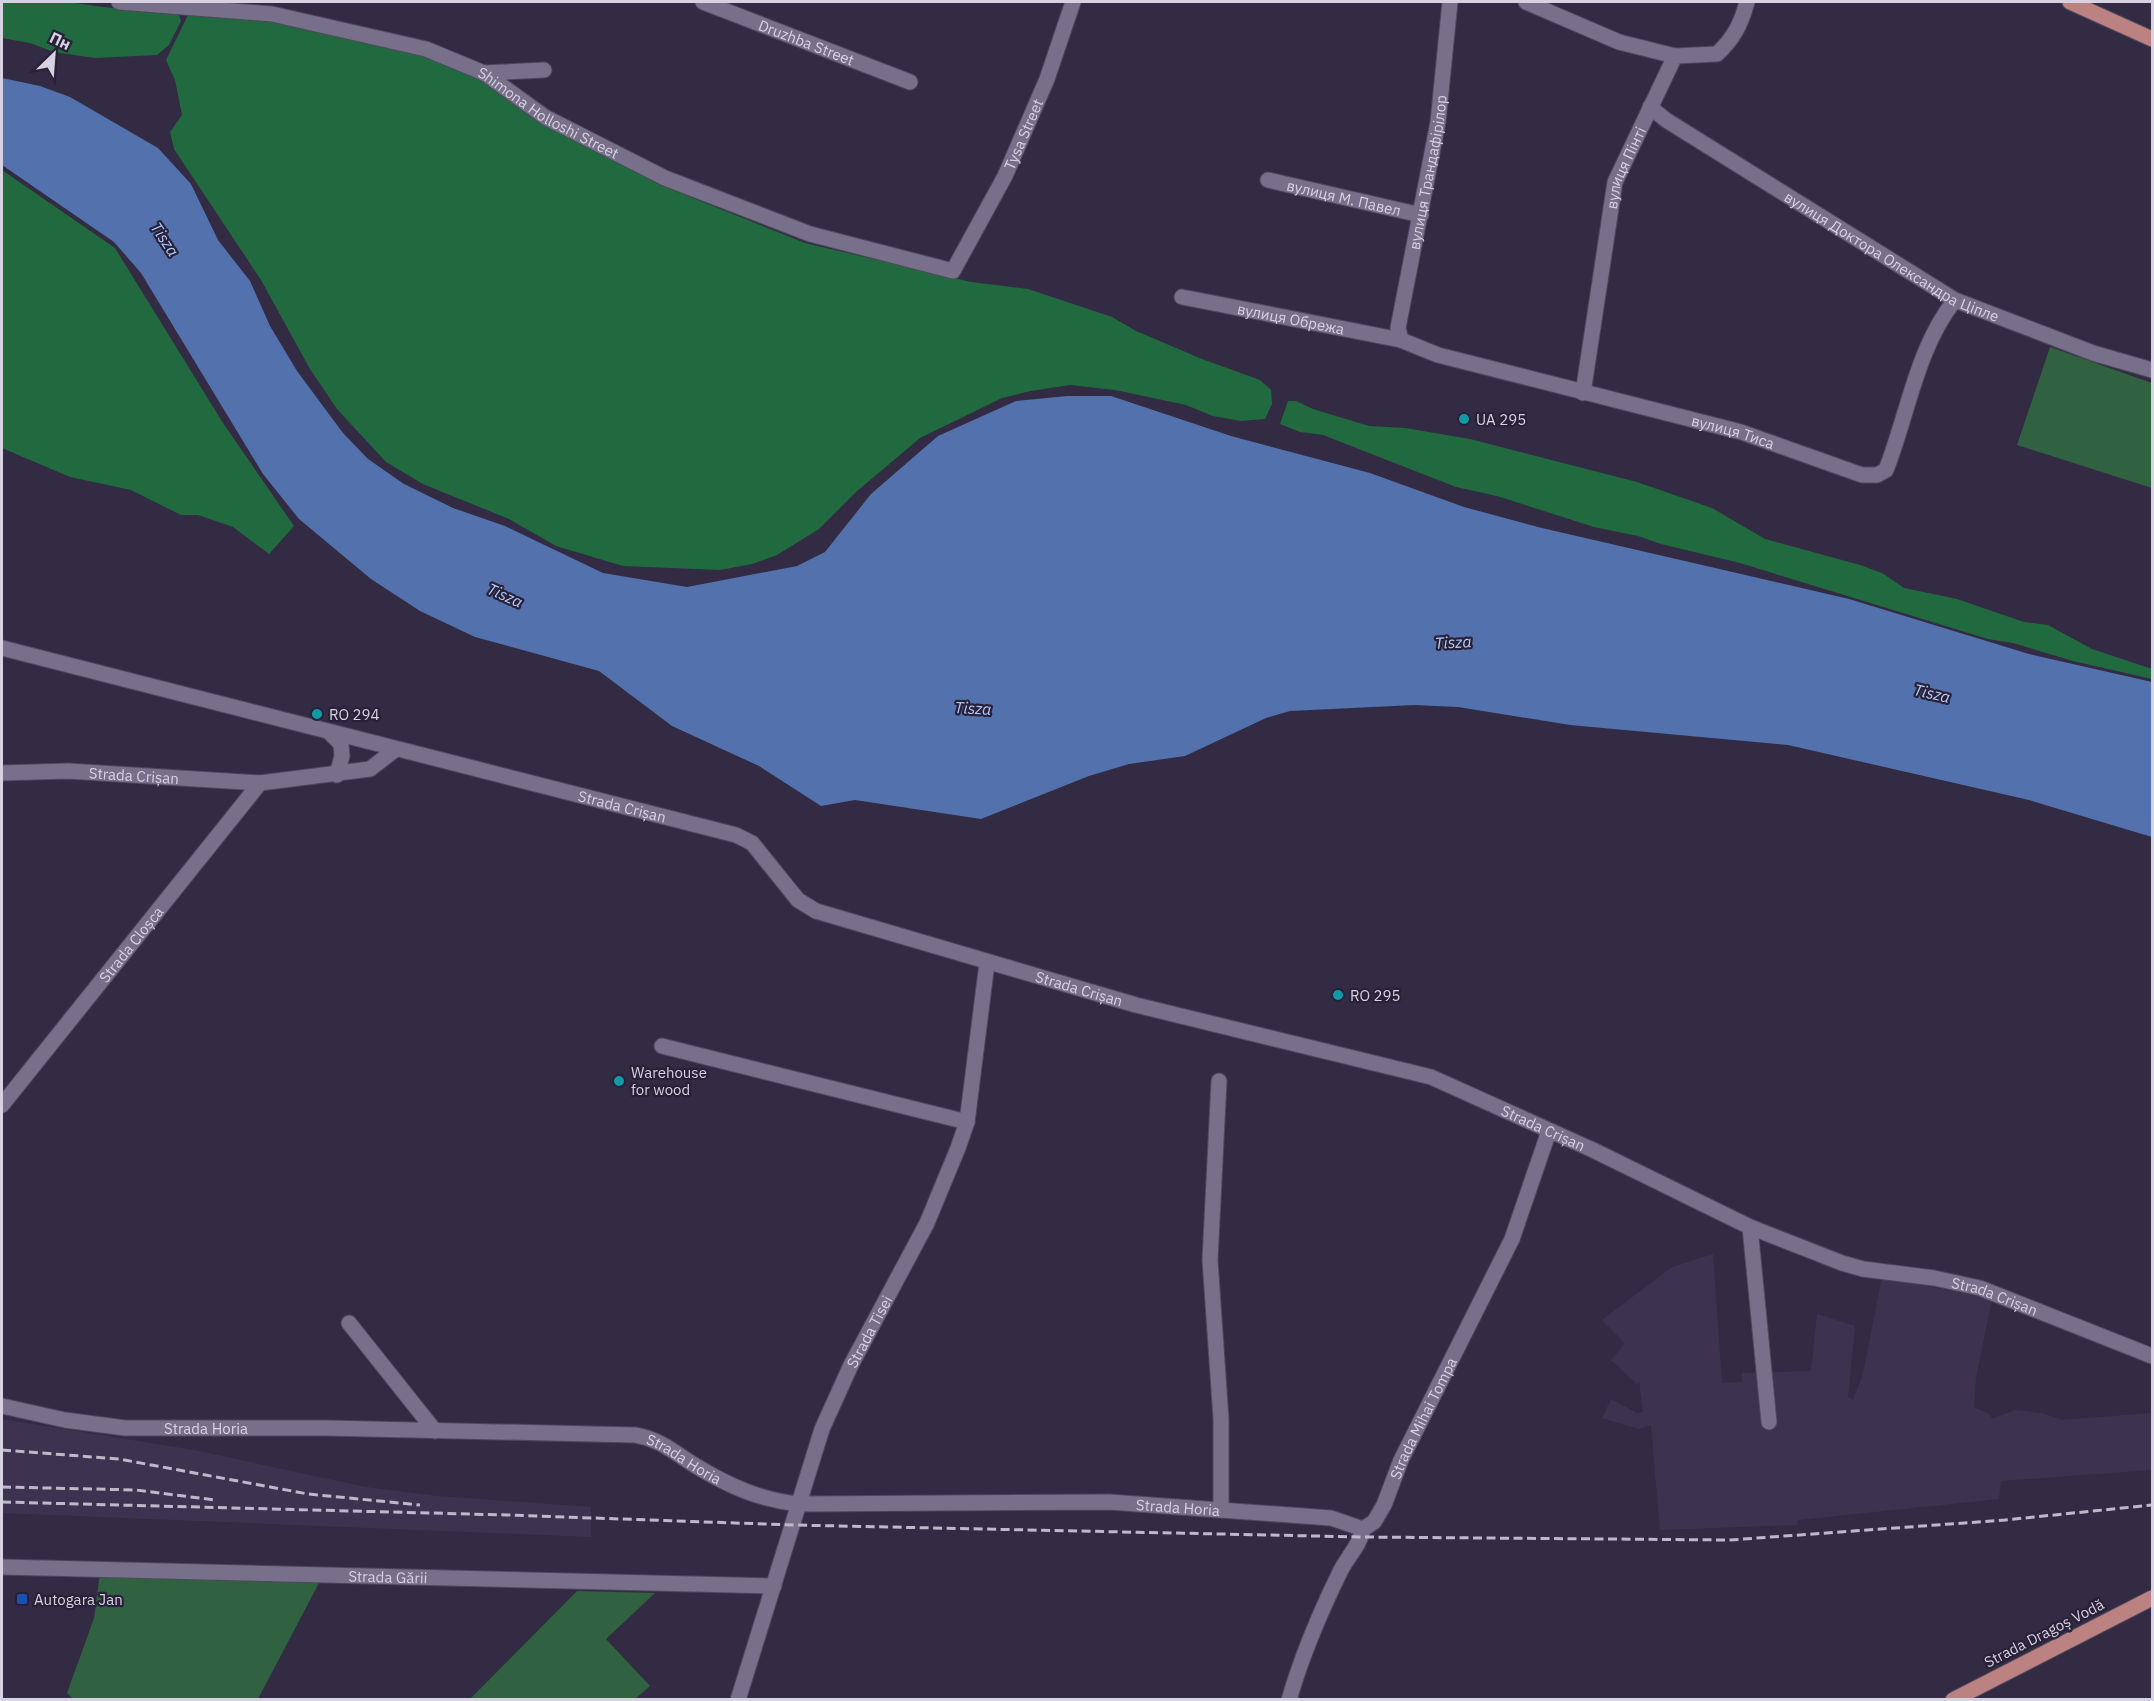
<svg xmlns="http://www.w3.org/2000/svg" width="2154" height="1701" viewBox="0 0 2154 1701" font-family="'IBM Plex Sans',sans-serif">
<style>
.built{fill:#3d3351}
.green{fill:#306141}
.forest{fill:#216a3f}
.water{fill:#5371ac}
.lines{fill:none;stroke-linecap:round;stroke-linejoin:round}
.minor-casing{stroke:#4f485d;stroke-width:17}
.major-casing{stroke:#4f485d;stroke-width:17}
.minor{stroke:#78708b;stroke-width:15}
.major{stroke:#bc8181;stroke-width:15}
.rail{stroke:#beb9ca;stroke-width:3;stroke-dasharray:9 4.5;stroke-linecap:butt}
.culture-dot{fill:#0f9aa8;stroke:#292138;stroke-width:2}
.transit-dot{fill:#1a4fb4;stroke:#292138;stroke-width:2}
.labels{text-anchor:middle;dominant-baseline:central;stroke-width:4.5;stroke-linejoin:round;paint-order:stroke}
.street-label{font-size:15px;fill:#d6d2e1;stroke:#292138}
.poi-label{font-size:15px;fill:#d6d2e1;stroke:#292138;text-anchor:start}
.water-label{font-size:16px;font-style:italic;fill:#b1cbff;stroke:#292138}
</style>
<rect width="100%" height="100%" fill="#332b43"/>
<!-- built -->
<g class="built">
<polygon points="1713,1254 1722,1383 1742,1382 1742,1373 1811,1371 1817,1314 1855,1326 1848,1397 1853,1400 1863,1374 1882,1277 1992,1299 1976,1378 1974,1407 1989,1414 1992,1419 2015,1410 2042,1413 2062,1420 2152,1413 2152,1470 2001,1481 1999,1499 1798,1520 1797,1525 1660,1530 1651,1425 1639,1429 1602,1418 1611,1399 1637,1413 1643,1412 1639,1381 1637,1384 1611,1360 1625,1343 1602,1320 1672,1267"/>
<polygon points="2,1419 194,1450 366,1487 437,1496 591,1507 591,1537 2,1513"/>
</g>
<!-- green -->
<g class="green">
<polygon points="2050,347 2152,383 2152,488 2017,445"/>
<polygon points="100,1573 320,1581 258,1699 74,1700 67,1693 94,1618"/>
<polygon points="577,1591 655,1593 606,1639 650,1686 635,1699 470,1699"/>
</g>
<!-- forest -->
<g class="forest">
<polygon points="2,2 67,2 141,12 178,12 181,21 169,45 157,55 95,58 54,52 30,43 2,38"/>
<polygon points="189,13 273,21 422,54 491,82 658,184 805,243 971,282 1028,289 1112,317 1136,331 1202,359 1260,380 1271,390 1272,404 1265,419 1241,421 1213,416 1186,405 1115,390 1070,385 1031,391 1002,398 920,438 856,492 819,529 777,555 752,564 720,570 623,566 556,546 509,519 423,484 386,462 337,409 310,369 261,280 174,149 170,132 182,115 175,80 166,60"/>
<polygon points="2,170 115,248 223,423 294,526 269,554 233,527 198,515 181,515 131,490 70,477 2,448"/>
<polygon points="1288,401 1296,401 1313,409 1369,426 1405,428 1470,439 1637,482 1712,508 1765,539 1860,565 1882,573 1904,588 1957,599 2024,622 2048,625 2092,649 2152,669 2152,679 2073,661 2013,643 1988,639 1740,563 1661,544 1638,536 1594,527 1497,496 1456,487 1323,435 1300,432 1280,424"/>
</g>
<!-- water -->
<polygon class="water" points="2,78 40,86 70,97 158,148 191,184 218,240 250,281 270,326 297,371 343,433 368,459 404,484 453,508 505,526 603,573 687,587 797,566 825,552 871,494 938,436 1016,401 1067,396 1111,396 1231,436 1370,473 1464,507 1542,528 1849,599 2029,654 2152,682 2152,837 2029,800 1788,745 1570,725 1458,707 1414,705 1290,711 1266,718 1185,756 1129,764 1089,776 981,819 855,800 821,806 759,766 672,726 599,671 475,637 420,611 371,579 299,519 263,474 141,273 114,242 2,165"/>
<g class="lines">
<defs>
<g id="minor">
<path id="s1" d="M119,2L272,14L426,49L484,73L545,117L665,178L810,234L953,271L1005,176L1047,79L1073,2"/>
<path id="s2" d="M703,2L910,82"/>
<polyline points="1526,2 1619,42 1675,56"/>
<polyline points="484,73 544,70"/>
<path id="s3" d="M1650,107L1666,120L1955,300L2093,353L2152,370"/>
<path id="s4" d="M1268,180L1421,215"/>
<path id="s5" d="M1182,297L1401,340L1438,355L1741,432L1862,475H1877L1886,470C1908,414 1917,347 1955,300"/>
<path id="s6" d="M1401,340L1398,328L1438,122L1450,2"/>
<path id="s7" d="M1583,393L1615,182L1675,56L1717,54C1734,38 1741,24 1747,2"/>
<path id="s8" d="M2,648L736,835L752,843L798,900L816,911L1136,1005L1431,1077L1593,1150L1750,1227L1842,1263L1863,1269L1934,1278L1980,1288L2152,1356"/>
<polyline points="329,732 341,744 342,756 337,775"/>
<path id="s9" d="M2,773L68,771L260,783L370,769L396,749"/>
<polyline points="662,1046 967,1122"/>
<polyline points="1219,1081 1210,1260 1221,1419 1221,1510"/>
<path id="s10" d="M2,1105L260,783"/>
<polyline points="1750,1227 1769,1422"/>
<polyline points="349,1323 435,1431"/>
<path id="s11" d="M2,1406L65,1420L125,1428H326L635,1435C660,1439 675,1453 696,1466C729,1486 760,1500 799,1504L1109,1502L1331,1518L1363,1529"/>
<path id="s12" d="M2,1567L774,1586"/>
<path id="s13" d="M738,1700L822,1429L851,1365L927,1223L958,1148L967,1122L987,963"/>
<path id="s14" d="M1289,1700C1302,1655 1319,1615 1339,1574C1346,1558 1360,1546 1363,1529L1374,1522L1384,1505L1401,1460L1512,1239L1549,1131"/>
</g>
<g id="major">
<polyline points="2070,2 2152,39"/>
<polyline points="1953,1700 2152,1598"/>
</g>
</defs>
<!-- minor casing -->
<use href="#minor" class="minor-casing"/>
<!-- major casing -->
<use href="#major" class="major-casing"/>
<!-- minor -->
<use href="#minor" class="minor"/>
<!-- major -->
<use href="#major" class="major"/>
<!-- rail -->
<g class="rail">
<polyline points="2,1450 119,1459 308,1494 420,1505"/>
<polyline points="2,1487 136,1490 215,1500"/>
<polyline points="2,1502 507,1515 793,1525 1362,1537 1730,1540 2005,1520 2152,1505"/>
</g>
</g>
<!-- markers -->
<g class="culture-dot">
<circle cx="1464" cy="419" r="6"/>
<circle cx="317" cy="714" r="6"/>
<circle cx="1338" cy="995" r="6"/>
<circle cx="619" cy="1081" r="6"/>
</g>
<rect class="transit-dot" x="16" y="1593" width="12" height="12" rx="3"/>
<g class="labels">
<!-- street labels -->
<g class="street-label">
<text stroke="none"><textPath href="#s2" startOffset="111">Druzhba Street</textPath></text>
<text stroke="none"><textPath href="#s1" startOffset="450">Shimona Holloshi Street</textPath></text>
<text stroke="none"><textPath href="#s1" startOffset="1041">Tysa Street</textPath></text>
<text stroke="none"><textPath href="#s7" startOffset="230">вулиця Пінті</textPath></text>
<text stroke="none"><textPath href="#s6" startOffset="171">вулиця Трандафірілор</textPath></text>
<text stroke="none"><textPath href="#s4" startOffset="78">вулиця М. Павел</textPath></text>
<text stroke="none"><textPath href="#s3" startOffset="285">вулиця Доктора Олександра Ціпле</textPath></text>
<text stroke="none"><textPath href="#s5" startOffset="111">вулиця Обрежа</textPath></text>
<text stroke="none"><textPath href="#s5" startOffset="568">вулиця Тиса</textPath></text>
<text stroke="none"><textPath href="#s9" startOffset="132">Strada Crișan</textPath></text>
<text stroke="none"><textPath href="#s8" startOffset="640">Strada Crișan</textPath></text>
<text stroke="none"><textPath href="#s10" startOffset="206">Strada Cloșca</textPath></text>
<text stroke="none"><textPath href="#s8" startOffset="1144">Strada Crișan</textPath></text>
<text stroke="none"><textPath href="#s8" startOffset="1630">Strada Crișan</textPath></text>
<text stroke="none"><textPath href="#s8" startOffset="2115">Strada Crișan</textPath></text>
<text stroke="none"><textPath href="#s13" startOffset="392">Strada Tisei</textPath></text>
<text stroke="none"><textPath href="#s14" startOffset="315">Strada Mihai Tompa</textPath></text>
<text stroke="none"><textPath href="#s11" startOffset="206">Strada Horia</textPath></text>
<text stroke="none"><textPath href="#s11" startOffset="690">Strada Horia</textPath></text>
<text stroke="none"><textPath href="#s11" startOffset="1194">Strada Horia</textPath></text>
<text stroke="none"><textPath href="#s12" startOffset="386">Strada Gării</textPath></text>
<text transform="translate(2044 1633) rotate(-27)">Strada Dragoș Vodă</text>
</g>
<!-- poi labels -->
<g class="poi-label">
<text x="1476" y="419">UA 295</text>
<text x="329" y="714">RO 294</text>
<text x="1350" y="995">RO 295</text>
<text x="631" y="1072">Warehouse<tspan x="631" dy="17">for wood</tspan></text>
<text x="34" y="1599">Autogara Jan</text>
</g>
<!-- water labels -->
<g class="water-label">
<text transform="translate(165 239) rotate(56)">Tisza</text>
<text transform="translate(505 595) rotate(24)">Tisza</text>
<text transform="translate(1453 642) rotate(-3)">Tisza</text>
<text transform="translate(1932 693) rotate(13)">Tisza</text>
<text transform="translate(973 708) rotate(3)">Tisza</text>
</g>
</g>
<!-- border -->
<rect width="2154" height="1701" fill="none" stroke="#d6d2e1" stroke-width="6"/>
<!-- north arrow -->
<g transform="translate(54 54) rotate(25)" stroke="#292138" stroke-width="4.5" paint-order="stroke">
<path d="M0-4.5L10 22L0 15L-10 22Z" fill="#d6d2e1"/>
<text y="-9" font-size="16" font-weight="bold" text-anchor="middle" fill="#d6d2e1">Пн</text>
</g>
</svg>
